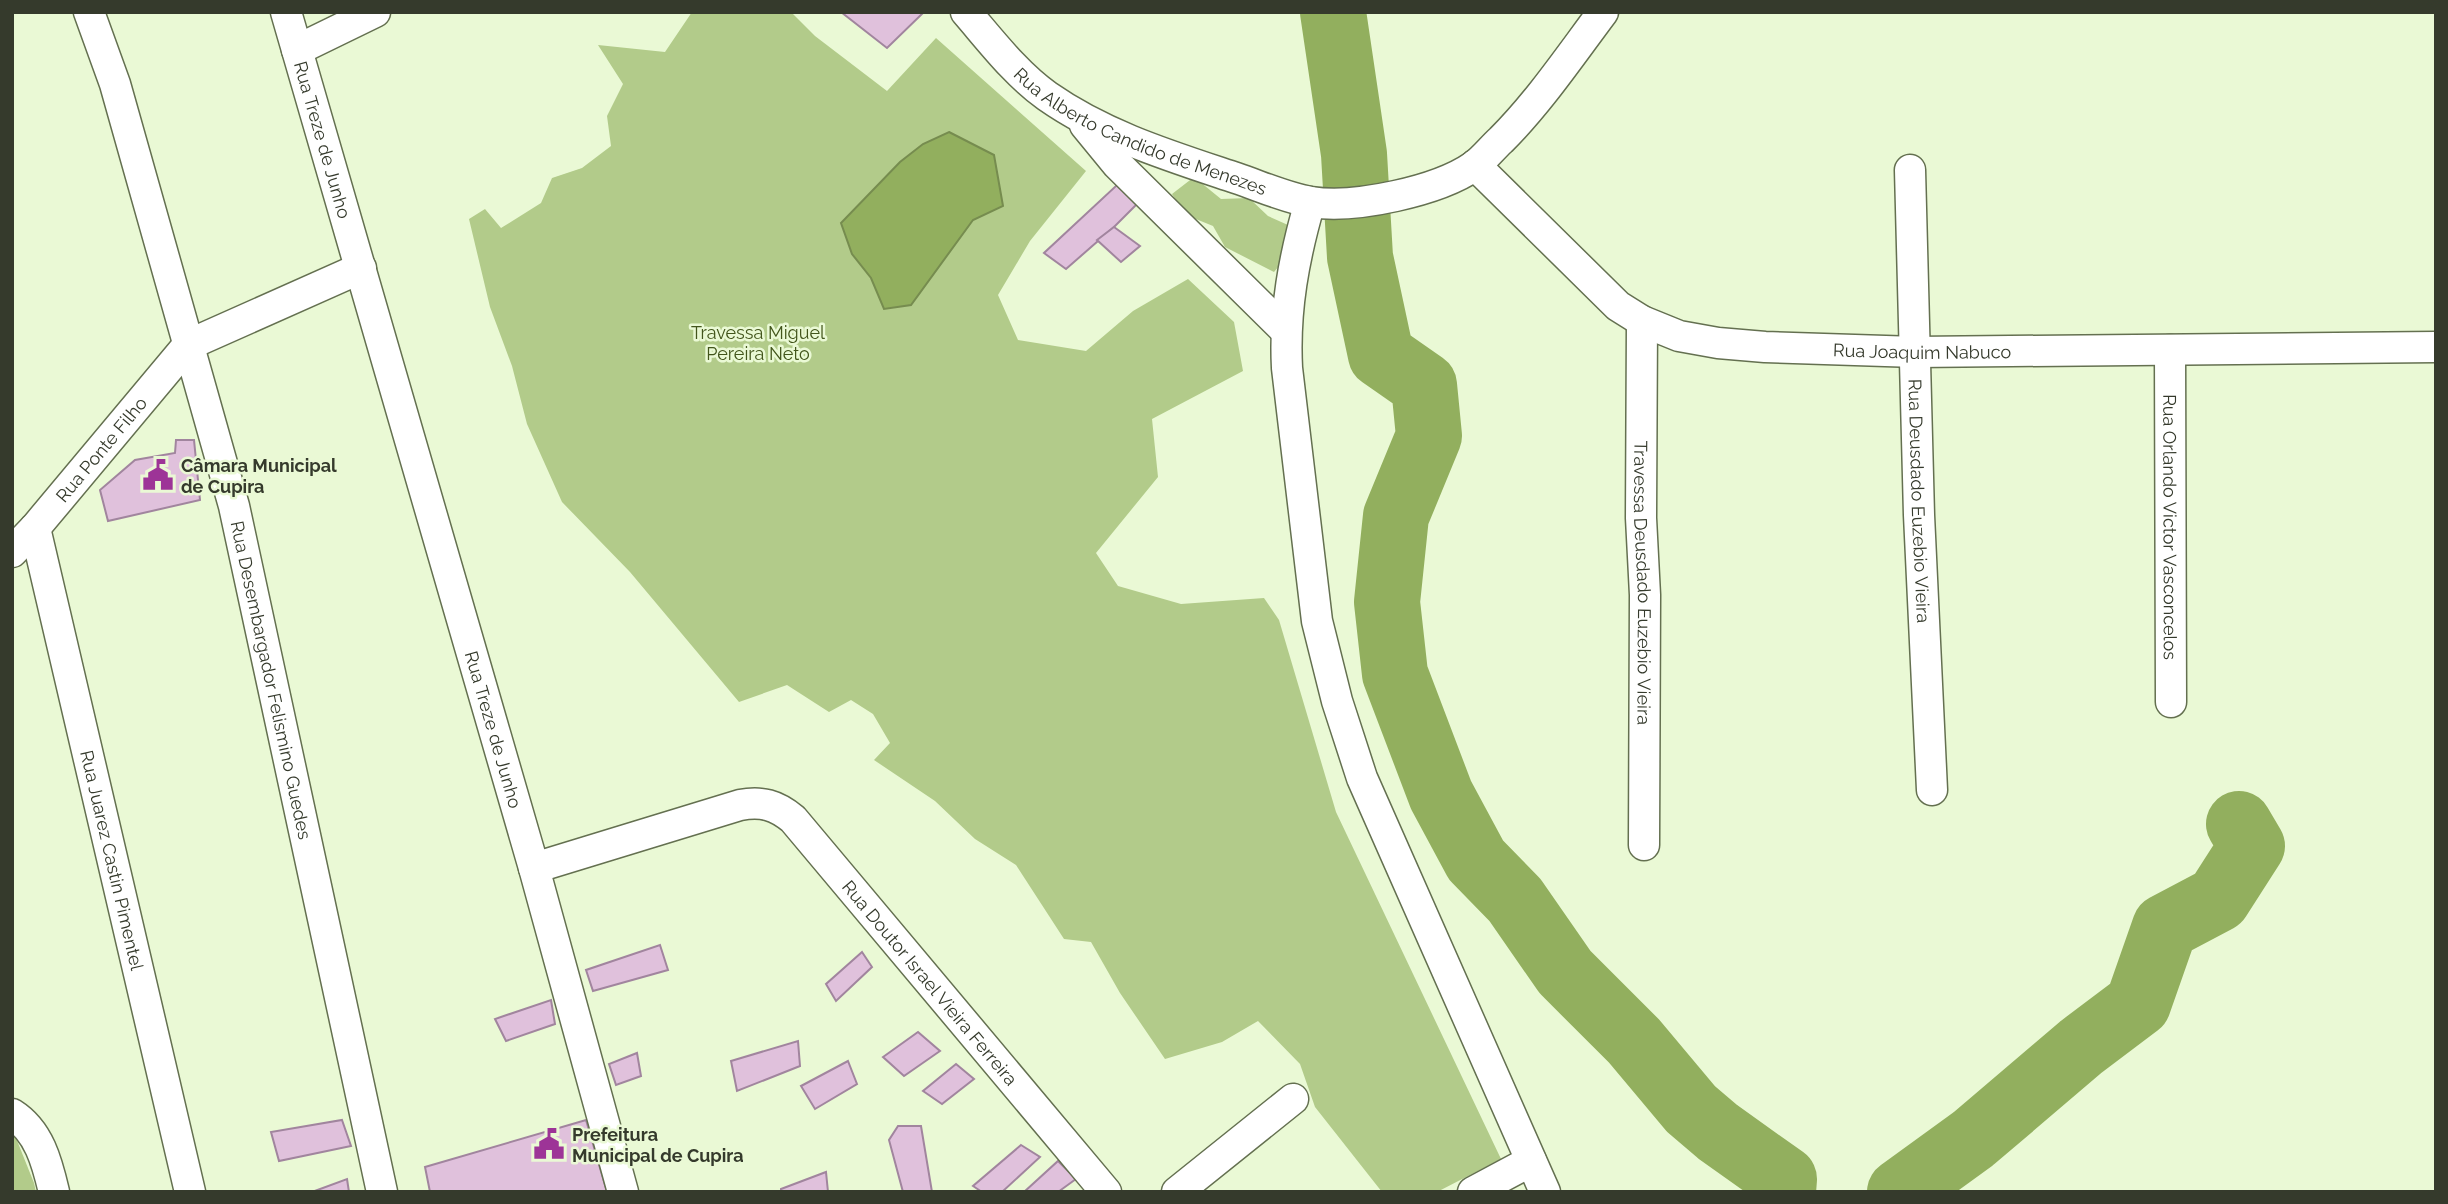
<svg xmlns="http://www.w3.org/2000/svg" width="2448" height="1204" viewBox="0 0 2448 1204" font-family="Raleway,sans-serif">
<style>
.green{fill:#b2cb8a}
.water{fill:#92af5e;stroke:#768c4f;stroke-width:2}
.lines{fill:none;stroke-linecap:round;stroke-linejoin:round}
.river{stroke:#92af5e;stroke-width:66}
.building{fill:#e0c1dc;stroke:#a1859e;stroke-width:2}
.minor-casing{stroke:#647050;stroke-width:33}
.minor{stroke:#fff;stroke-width:30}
.labels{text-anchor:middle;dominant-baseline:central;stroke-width:5;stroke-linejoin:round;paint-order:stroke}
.street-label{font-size:18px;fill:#353a2c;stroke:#eaf9d5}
.park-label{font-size:18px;fill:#42551b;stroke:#eaf9d5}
.poi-label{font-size:18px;font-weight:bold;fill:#353a2c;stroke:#eaf9d5;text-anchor:start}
</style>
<rect width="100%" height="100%" fill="#eaf9d5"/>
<!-- green -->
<g class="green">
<polygon points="692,12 791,12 815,36 887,91 936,38 1086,171 1030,241 998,295 1018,340 1086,351 1133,311 1188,279 1234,322 1243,371 1152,419 1158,477 1096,553 1118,586 1181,604 1264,598 1279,620 1336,812 1501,1159 1437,1192 1382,1192 1315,1107 1300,1064 1258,1021 1222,1042 1165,1059 1120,993 1091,942 1064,939 1016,865 975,839 935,801 874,760 890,743 873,714 851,700 829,712 787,685 739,702 630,572 562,502 527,424 512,366 490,307 469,219 485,209 501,228 541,203 552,178 582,168 611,146 607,116 623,84 598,45 665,52"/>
<polygon points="1194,177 1221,199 1249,198 1268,216 1288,225 1295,247 1274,272 1225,247 1213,226 1186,215 1172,194"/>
<polygon points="12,1128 34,1183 36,1192 12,1192"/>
</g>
<!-- water -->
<polygon class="water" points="949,132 994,155 1003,206 973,220 911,305 884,309 871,278 852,254 841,223 900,162 923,144"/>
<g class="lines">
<!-- river -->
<g class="river">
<polyline points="1333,12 1354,154 1360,257 1381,355 1424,385 1429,436 1396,516 1387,602 1395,674 1441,795 1476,860 1515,900 1565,972 1634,1041 1691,1109 1718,1132 1784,1179 1783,1192"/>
<polyline points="1900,1192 1973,1139 2081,1047 2138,1004 2165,927 2218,899 2252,846 2239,824"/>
</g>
</g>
<!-- building -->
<g class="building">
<polygon points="841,12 924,12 887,48"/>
<polygon points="1117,185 1137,204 1114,227 1066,269 1044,253"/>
<polygon points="1114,227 1140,246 1121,262 1097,240"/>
<polygon points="176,440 194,440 200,500 108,521 100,490 135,460 175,453"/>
<polygon points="660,945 668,970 593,991 586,970"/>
<polygon points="862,952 872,967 836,1001 826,984"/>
<polygon points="551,1000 555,1024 506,1041 495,1019"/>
<polygon points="918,1032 940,1051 904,1076 883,1057"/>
<polygon points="798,1041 800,1066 737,1091 731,1061"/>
<polygon points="637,1053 641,1076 616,1085 609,1064"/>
<polygon points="848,1061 857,1084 815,1109 801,1086"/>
<polygon points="956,1064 974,1079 942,1104 923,1091"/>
<polygon points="342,1120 351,1146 279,1161 271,1132"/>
<polygon points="586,1120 607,1192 430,1192 425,1167"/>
<polygon points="898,1126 921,1126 932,1192 903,1192 889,1140"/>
<polygon points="1021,1145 1040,1157 1002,1192 982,1192 973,1186"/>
<polygon points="1058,1161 1076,1179 1058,1192 1024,1192"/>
<polygon points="826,1172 828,1192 781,1192 781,1189"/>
<polygon points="347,1179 349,1192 312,1192"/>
</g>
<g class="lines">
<defs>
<g id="minor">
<path id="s1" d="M89,12L115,84L234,506L382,1192"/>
<path id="s2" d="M286,12L534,868L623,1192"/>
<path id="s3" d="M966,12C991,41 1016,74 1047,96C1104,136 1170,156 1236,178C1260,186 1286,198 1311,202C1355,209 1438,191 1474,166C1484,159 1492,148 1501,140C1539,102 1570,56 1603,12"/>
<polyline points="297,50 375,12"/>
<polyline points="1085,125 1117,164 1285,330"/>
<path id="s4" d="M1475,165L1618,306L1642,321L1679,336L1718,343L1765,347L1916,352L2436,347"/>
<path id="s5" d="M1910,170L1919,515L1932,790"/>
<path d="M1310,202C1294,257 1284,310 1287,368L1317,621L1337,701L1362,778L1545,1192"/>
<path id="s6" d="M1642,321L1641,518L1645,595L1644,845"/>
<path id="s7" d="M2170,350L2171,702"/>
<path id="s8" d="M35,528L190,1192"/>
<path id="s9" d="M12,552L35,528L188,345L361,268"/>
<path id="s10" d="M534,868L740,805C762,801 776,805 793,819L1106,1192"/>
<path d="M12,1114C39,1131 47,1162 54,1192"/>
<polyline points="1177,1192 1293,1099"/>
<polyline points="1473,1192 1531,1161"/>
</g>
</defs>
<!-- minor casing -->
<use href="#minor" class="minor-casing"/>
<!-- minor -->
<use href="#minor" class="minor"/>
</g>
<!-- icons -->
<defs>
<symbol id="civic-bare" viewBox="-9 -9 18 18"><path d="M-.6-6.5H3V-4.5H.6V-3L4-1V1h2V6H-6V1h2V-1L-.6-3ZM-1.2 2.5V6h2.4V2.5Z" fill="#9d3497" stroke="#eaf9d5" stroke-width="2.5" paint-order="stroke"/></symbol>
</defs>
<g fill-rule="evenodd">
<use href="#civic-bare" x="136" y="453" width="44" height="44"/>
<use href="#civic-bare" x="527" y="1122" width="44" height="44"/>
</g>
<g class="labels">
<!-- street labels -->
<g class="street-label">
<text stroke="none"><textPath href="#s3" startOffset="217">Rua Alberto Candido de Menezes</textPath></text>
<text stroke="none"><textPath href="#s2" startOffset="133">Rua Treze de Junho</textPath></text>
<text stroke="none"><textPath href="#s4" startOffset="513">Rua Joaquim Nabuco</textPath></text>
<text stroke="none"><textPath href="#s9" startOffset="136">Rua Ponte Filho</textPath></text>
<text stroke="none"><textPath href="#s5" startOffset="331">Rua Deusdado Euzebio Vieira</textPath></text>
<text stroke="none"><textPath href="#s7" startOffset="177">Rua Orlando Victor Vasconcelos</textPath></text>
<text stroke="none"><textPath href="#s6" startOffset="262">Travessa Deusdado Euzebio Vieira</textPath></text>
<text stroke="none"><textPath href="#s1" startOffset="693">Rua Desembargador Felismino Guedes</textPath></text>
<text stroke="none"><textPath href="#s2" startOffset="747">Rua Treze de Junho</textPath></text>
<text stroke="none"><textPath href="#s8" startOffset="341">Rua Juarez Castin Pimentel</textPath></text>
<text stroke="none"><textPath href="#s10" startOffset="486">Rua Doutor Israel Vieira Ferreira</textPath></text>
</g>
<!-- park labels -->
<g class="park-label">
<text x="758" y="332">Travessa Miguel<tspan x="758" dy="21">Pereira Neto</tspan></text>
</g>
<!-- poi labels -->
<g class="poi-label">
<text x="181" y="465">Câmara Municipal<tspan x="181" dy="21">de Cupira</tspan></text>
<text x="572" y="1134">Prefeitura<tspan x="572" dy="21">Municipal de Cupira</tspan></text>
</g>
</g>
<!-- border -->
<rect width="2448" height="1204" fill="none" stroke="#353a2c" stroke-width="28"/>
</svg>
